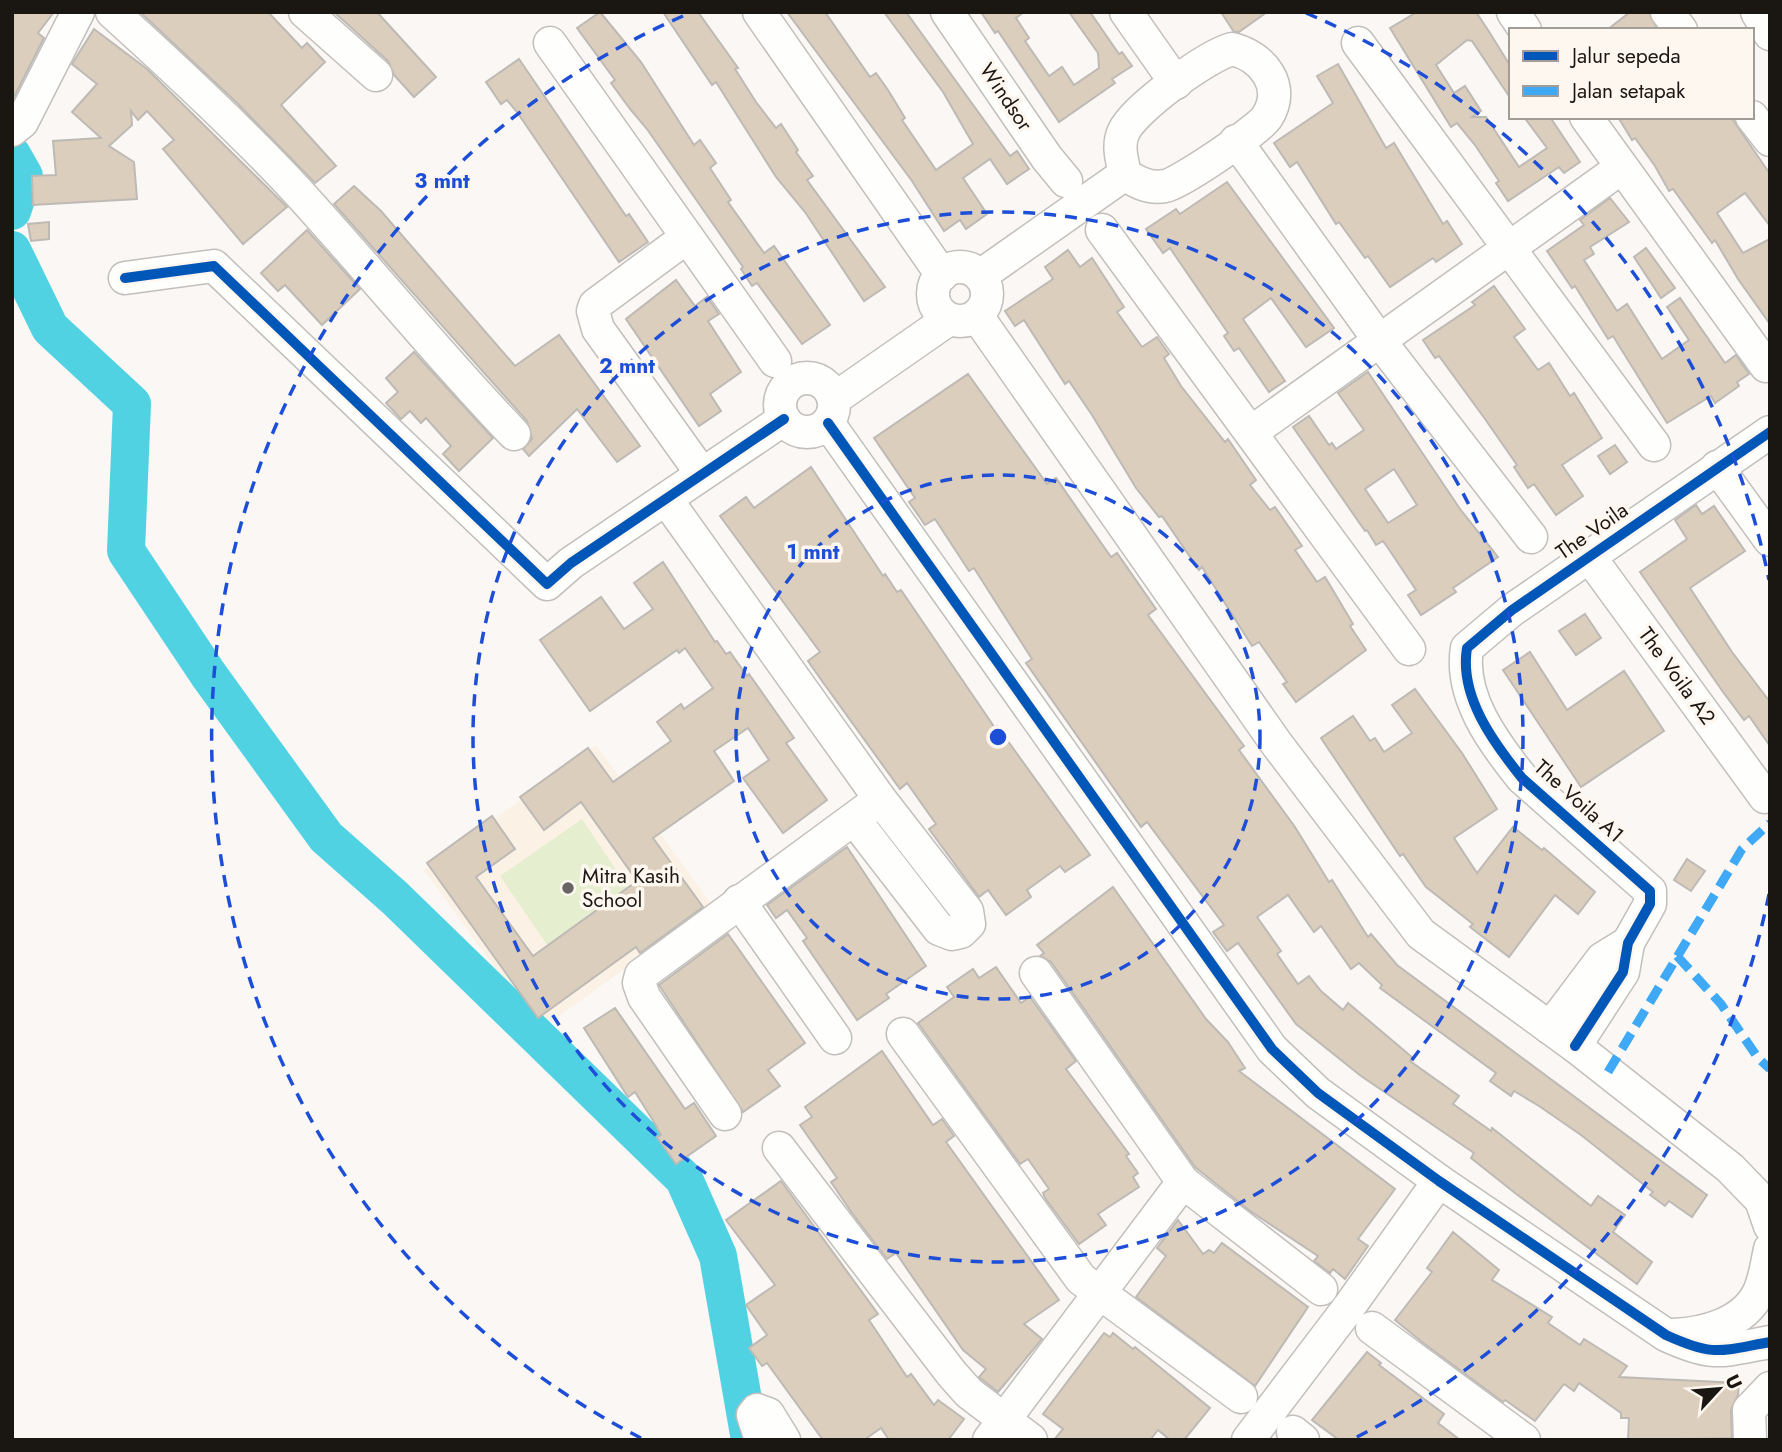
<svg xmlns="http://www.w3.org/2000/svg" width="1782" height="1452" viewBox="0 0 1782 1452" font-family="Jost,sans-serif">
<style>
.built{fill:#fbf1e5}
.green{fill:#e5efcf}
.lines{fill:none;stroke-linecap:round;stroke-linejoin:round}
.river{stroke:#51d2e3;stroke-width:38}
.building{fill:#dccebc;stroke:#bdbab6;stroke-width:2;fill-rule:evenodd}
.minor-casing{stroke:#c2bfbc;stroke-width:35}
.minor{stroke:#fefefd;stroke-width:32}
.quiet{stroke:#3fa9f5;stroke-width:9;stroke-dasharray:18 9;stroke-linecap:butt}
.cycleway-casing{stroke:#fef7f0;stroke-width:15}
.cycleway{stroke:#0057b8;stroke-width:10}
.ring{fill:none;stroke:#1d4ed8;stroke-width:3.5;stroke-dasharray:12 9}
.poi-dot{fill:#686562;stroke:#fef7f0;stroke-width:2.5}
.labels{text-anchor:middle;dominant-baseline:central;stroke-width:7;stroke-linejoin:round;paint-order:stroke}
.street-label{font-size:21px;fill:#1a1713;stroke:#fef7f0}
.poi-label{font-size:21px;fill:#1a1713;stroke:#fef7f0;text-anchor:start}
.centre{fill:#1d4ed8;stroke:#fef7f0;stroke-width:3.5}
.ring-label{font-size:21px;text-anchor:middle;font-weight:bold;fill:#1d4ed8;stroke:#fef7f0;stroke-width:7;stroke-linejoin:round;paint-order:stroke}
</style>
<rect width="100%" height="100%" fill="#faf7f4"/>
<!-- built -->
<polygon class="built" points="596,745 712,905 540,1030 424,870"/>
<!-- green -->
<polygon class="green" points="582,819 640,905 559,962 500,876"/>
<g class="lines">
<!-- river -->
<g class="river">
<polyline points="12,155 24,176 12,211"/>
<polyline points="12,250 50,328 132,404 126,551 208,674 326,837 395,898 684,1179 718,1256 750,1440"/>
</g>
</g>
<!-- building -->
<g class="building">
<polygon points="12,12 54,12 38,33 44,38 12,101"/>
<polygon points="140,12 268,12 302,48 307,43 325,62 281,105 336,166 315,183 237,103"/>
<polygon points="334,12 377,12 436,77 414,97 394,75 388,61"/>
<polygon points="600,12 641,62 694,145 700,140 716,163 710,168 731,200 728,202 764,253 774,246 830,325 802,344 757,283 752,286 741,269 743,267 647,129 630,109 611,83 615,80 577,28"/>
<polygon points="663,12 698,12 738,68 735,69 756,102 776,128 781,124 798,150 796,152 813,176 807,180 885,287 864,301 805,212 776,177 716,82 712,85"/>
<polygon points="787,12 825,12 870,77 876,73 888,90 905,118 902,120 936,170 973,144 943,92 884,12 906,12 1010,156 1017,151 1029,169 1007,184 990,159 963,178 987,214 966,229 960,220 944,231 912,181"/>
<polygon points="981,12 1024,12 1016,18 1029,38 1025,41 1049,76 1062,67 1074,85 1099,68 1098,53 1069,12 1090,12 1119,54 1122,52 1132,66 1112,79 1115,83 1059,122 998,31 995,33"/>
<polygon points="1221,12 1267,12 1239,32 1234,32"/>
<polygon points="1417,12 1476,12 1488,30 1511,67 1511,99 1472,41 1467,40 1436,65 1454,93 1465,86 1481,111 1472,117 1486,117 1519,167 1547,148 1524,117 1550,117 1580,162 1564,173 1559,167 1508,201 1496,183 1499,181 1475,145 1457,123 1451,127 1390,28"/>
<polygon points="1630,12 1649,12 1658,30 1607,30"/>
<polygon points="94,29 147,69 287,207 243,244 163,149 174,140 147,111 138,120 131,111 132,125 109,146 134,162 137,199 33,205 32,176 56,175 53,141 101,138 72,112 97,84 72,64"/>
<polygon points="519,59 626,216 629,214 648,242 619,262 517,112 507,100 501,104 486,82"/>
<polygon points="1338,64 1386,148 1394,143 1443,224 1447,221 1462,244 1436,262 1433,258 1390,287 1368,256 1365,258 1339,222 1336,224 1297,162 1290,167 1274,143 1333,103 1317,76"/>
<polygon points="1618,117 1731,117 1735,123 1770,174 1770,226 1745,193 1717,213 1743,253 1770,239 1770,324 1738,279 1715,240 1712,243 1673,189 1669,191 1655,166 1635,138 1632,140"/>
<polygon points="1227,182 1334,328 1306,347 1271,298 1243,319 1285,381 1269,392 1239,348 1234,351 1224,336 1228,333 1170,248 1163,253 1146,229 1176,209 1180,214"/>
<polygon points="354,186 381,211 515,366 559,335 640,446 617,462 577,409 529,456 523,449 532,439 527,421 334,204"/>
<polygon points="1610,198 1629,222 1590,247 1594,254 1584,260 1617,311 1627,304 1662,359 1689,340 1667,307 1680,298 1725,363 1736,355 1749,374 1737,382 1739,386 1715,403 1711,396 1667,423 1613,336 1608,339 1575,286 1572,288 1547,251 1584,225 1580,220"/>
<polygon points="49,222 49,239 31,241 28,224"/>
<polygon points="307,230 360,289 322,325 285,285 278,291 261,273"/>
<polygon points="1646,248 1675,288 1661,298 1634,257"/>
<polygon points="1068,250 1080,267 1092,258 1124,307 1117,312 1142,347 1157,337 1169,354 1164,358 1181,386 1225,442 1228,439 1256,480 1250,485 1270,510 1275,507 1302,546 1295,550 1317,582 1325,577 1353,624 1350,626 1366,650 1296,702 1283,684 1287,682 1259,642 1252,646 1202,567 1199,570 1162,516 1159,517 1136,488 1092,415 1069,381 1065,384 1024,320 1015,326 1005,311 1053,279 1045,267"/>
<polygon points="676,280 695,306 707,297 719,314 708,321 741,372 710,394 721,411 699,426 626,319"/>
<polygon points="1494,286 1525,329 1514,337 1538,370 1549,363 1570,396 1574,393 1602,438 1562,465 1583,496 1556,515 1534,484 1528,488 1514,467 1517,465 1485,419 1439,356 1435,358 1423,340 1475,305 1472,302"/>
<polygon points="414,352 493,438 459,471 443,454 451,446 426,418 421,423 410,411 401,419 386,403 398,392 386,378"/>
<path d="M1368,372L1460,509L1498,557L1453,588L1456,592L1421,615L1408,595L1416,590L1390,551L1383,541L1376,545L1367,530L1365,531L1293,427L1309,416L1329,445L1332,443L1336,449L1364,430L1338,393ZM1394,469L1417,505L1388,523L1365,489Z"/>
<polygon points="968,374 1047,484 1056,478 1111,557 1117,553 1156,609 1148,615 1244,746 1239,750 1295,827 1329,882 1332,880 1368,937 1371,934 1397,965 1707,1195 1692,1217 1669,1201 1665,1206 1650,1195 1653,1192 1581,1135 1539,1106 1514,1091 1511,1096 1490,1081 1496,1073 1380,988 1382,985 1359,963 1351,969 1321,926 1314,932 1288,895 1257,917 1281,951 1277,954 1298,984 1309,976 1321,991 1343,1010 1348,1003 1413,1058 1410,1061 1459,1096 1453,1104 1491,1131 1492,1128 1591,1206 1598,1196 1625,1215 1613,1232 1652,1262 1637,1284 1515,1193 1471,1158 1474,1153 1361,1076 1296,1024 1238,943 1227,951 1213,932 1224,925 1147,822 1141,827 1026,663 1032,659 1030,656 974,568 969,571 935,519 925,525 909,502 915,498 874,438"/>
<polygon points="1615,445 1627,462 1610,474 1598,456"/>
<polygon points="811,467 883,576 885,574 897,592 901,590 995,728 997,726 1090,855 1065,872 1060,866 1027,890 1031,897 1006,915 988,890 979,897 929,829 936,824 907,783 900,789 822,681 808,661 820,652 720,516 746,497 754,508"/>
<polygon points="1696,505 1702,514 1714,506 1745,551 1690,588 1732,652 1770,702 1770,746 1749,716 1744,720 1723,692 1640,572 1687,539 1675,520"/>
<polygon points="663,562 715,642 717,641 726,654 730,652 747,676 749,674 794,738 786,743 827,800 783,833 743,778 769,760 748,728 714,751 734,781 653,838 703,907 640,953 636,947 538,1018 427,863 492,816 515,849 476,877 533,956 637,881 581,802 544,830 520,797 588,748 613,782 671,741 657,722 681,704 684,709 713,688 685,648 679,653 677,650 590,711 540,640 601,597 624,629 653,609 634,583"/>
<polygon points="1585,614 1601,638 1576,655 1559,631"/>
<polygon points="1530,652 1567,710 1624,671 1664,731 1581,787 1503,670"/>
<polygon points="1415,689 1462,753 1497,809 1454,838 1477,873 1513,827 1542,850 1544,848 1595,892 1578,914 1555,895 1509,957 1470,927 1473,924 1426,887 1403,854 1400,856 1321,738 1353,716 1370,741 1375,738 1384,752 1412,733 1392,705"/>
<polygon points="847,847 926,966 886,994 889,998 857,1020 803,941 807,938 787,910 776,918 767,905"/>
<polygon points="1687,859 1705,871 1691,891 1674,880"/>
<polygon points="1113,887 1206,1019 1228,1042 1245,1068 1239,1071 1395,1189 1358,1239 1368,1246 1345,1279 1333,1269 1330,1273 1314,1261 1318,1256 1250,1211 1195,1167 1051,962 1040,956 1044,953 1037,945"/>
<polygon points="728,934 805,1043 768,1070 780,1086 743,1112 659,985"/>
<polygon points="996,967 1021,1003 1030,997 1076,1061 1066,1069 1129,1154 1126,1156 1138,1173 1133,1177 1139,1187 1098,1214 1106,1225 1079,1244 1045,1198 1043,1193 1049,1189 1028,1159 1020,1164 918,1023 954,997 947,987 973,969 979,978"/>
<polygon points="615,1008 685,1109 694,1103 716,1136 676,1164 657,1137 661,1135 654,1122 635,1092 628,1097 584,1028"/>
<polygon points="882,1051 933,1125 942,1119 954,1136 946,1142 1059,1300 1024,1324 1042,1339 998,1392 979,1377 986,1369 963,1350 896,1253 887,1259 852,1213 831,1182 837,1178 800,1125 812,1117 805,1107"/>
<polygon points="781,1181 878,1314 869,1320 907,1377 911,1374 934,1405 938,1400 964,1419 948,1440 889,1440 881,1428 864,1440 823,1440 767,1363 762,1366 749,1348 767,1335 746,1305 775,1285 726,1220"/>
<polygon points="1178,1220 1203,1254 1209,1250 1214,1253 1222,1243 1308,1307 1255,1386 1136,1297 1166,1256 1157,1248"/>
<polygon points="1453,1232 1499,1270 1492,1280 1552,1317 1548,1323 1580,1345 1584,1339 1627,1366 1619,1377 1739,1383 1738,1395 1731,1410 1732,1438 1628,1440 1629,1418 1621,1418 1621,1413 1579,1383 1574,1391 1564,1384 1535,1421 1505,1400 1503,1402 1422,1342 1395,1320 1432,1272 1427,1268"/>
<polygon points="1104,1333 1110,1337 1113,1333 1133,1349 1135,1347 1210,1408 1184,1440 1170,1440 1158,1430 1150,1440 1054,1440 1063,1429 1043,1414"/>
<polygon points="1367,1352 1381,1363 1379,1365 1444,1414 1438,1423 1460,1440 1339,1440 1312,1420"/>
</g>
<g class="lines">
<defs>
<g id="minor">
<path d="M112,12C173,67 232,122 288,181C365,264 436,353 514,434"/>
<polyline points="305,12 376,75"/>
<polyline points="759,12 942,275"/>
<polyline points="947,12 1047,158 1066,181"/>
<polyline points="1126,12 1176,83"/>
<polyline points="1513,12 1525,30"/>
<polyline points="1667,12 1681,30"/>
<polyline points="1757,12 1770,34"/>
<polyline points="550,43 775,361"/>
<polyline points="1358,43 1654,445"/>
<path d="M1232,49C1262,56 1287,86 1267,117C1260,129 1179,184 1165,186C1150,189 1137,183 1125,174C1122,160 1117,145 1124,131C1135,108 1207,56 1232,49Z"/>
<polyline points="1586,117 1766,366"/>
<polyline points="1752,117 1770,140"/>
<polyline points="12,130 22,122 78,12"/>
<polyline points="1236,141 1379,340 1531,537"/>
<polyline points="1102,230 1409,649"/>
<polyline points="687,237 595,305 593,311 598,329 702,474"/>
<circle cx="960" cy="294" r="27"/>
<polyline points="980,276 1125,174"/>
<polyline points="125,278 214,266 547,584 571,563 784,419"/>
<polyline points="977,316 1276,743 1421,934 1575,1046 1730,1168 1761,1200 1770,1226"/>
<circle cx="807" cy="405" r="27"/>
<polyline points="834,399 949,319"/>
<path d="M828,423L1272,1049L1318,1093L1439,1181L1666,1335C1714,1357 1720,1351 1770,1342"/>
<polyline points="1253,431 1621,168"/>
<polyline points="1717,467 1770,540"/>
<polyline points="666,499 880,799 967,911 969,924 961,932 952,934 939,929 854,819"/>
<polyline points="1589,556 1765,797"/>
<polyline points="739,901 835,1038"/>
<polyline points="1036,973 1183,1182 1321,1289"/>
<polyline points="1550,1028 1602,959 1628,943"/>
<polyline points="903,1034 1081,1279 1241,1397"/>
<path d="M1575,1046L1623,972L1628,943L1650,904V891L1522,778C1493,742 1459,696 1467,648L1512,610L1770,432"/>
<polyline points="725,1114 644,997 639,983 641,975 871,806"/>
<polyline points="779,1148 952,1374 969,1393 1031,1440"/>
<polyline points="1372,1328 1524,1440"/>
<path d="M1673,1335C1703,1334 1744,1324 1759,1292C1765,1279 1767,1263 1770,1249"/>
<polyline points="1293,1432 1303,1440"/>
<polyline points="761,1440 753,1415 757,1410 768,1414 784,1440"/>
<polyline points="989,1440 1183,1182"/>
<polyline points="1248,1440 1349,1307 1439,1181"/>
<polyline points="1750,1440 1749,1410 1770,1388"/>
</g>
</defs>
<!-- minor casing -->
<use href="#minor" class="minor-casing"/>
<!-- minor -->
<use href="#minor" class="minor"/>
<!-- quiet -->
<g class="quiet">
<polyline points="1677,956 1721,1004 1758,1058 1770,1069"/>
<polyline points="1608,1072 1742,849 1770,823"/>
</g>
<defs>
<g id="cycleway">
<polyline points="125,278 214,266 547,584 571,563 784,419"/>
<path d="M828,423L1272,1049L1318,1093L1439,1181L1666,1335C1714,1357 1720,1351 1770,1342"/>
<path d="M1575,1046L1623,972L1628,943L1650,904V891L1522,778C1493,742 1459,696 1467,648L1512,610L1770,432"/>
</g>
</defs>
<!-- cycleway casing -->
<use href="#cycleway" class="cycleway-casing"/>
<!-- cycleway -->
<use href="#cycleway" class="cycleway"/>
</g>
<!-- distance rings -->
<g class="ring">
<circle cx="998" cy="737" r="262"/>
<circle cx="998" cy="737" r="525"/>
<path d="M1769 894A787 787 0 0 1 1355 1438M641 1438A787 787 0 0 1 690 13M1306 13A787 787 0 0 1 1769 580"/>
</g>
<!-- markers -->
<circle class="poi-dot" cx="568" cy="888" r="7"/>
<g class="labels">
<!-- street labels -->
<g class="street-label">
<text transform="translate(1006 97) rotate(56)">Windsor</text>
<text transform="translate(1592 531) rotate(-35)">The Voila</text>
<text transform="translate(1677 676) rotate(54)">The Voila A2</text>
<text transform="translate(1579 801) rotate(42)">The Voila A1</text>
</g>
<!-- poi labels -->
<g class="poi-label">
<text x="582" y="876">Mitra Kasih<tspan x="582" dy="24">School</tspan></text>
</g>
</g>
<circle cx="998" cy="737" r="10" class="centre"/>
<g class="ring-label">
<text x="442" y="188">3 mnt</text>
<text x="627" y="373">2 mnt</text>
<text x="813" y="559">1 mnt</text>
</g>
<!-- border -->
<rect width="1782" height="1452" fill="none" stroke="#1a1713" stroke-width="28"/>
<!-- legend -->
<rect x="1509" y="28" width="245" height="91" fill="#fef7f0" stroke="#a39d98" stroke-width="2"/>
<rect x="1523" y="51" width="35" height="10" fill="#0057b8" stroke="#a39d98" stroke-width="2"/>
<text x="1572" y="63" font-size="21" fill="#1a1713">Jalur sepeda</text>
<rect x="1523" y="86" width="35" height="10" fill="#3fa9f5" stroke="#a39d98" stroke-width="2"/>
<text x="1572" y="98" font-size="21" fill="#1a1713">Jalan setapak</text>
<!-- north arrow -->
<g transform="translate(1719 1389) rotate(64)" stroke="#fef7f0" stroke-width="5" paint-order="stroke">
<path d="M0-5L12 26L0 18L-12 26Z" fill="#1a1713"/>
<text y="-10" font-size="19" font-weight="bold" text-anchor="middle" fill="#1a1713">U</text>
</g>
</svg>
